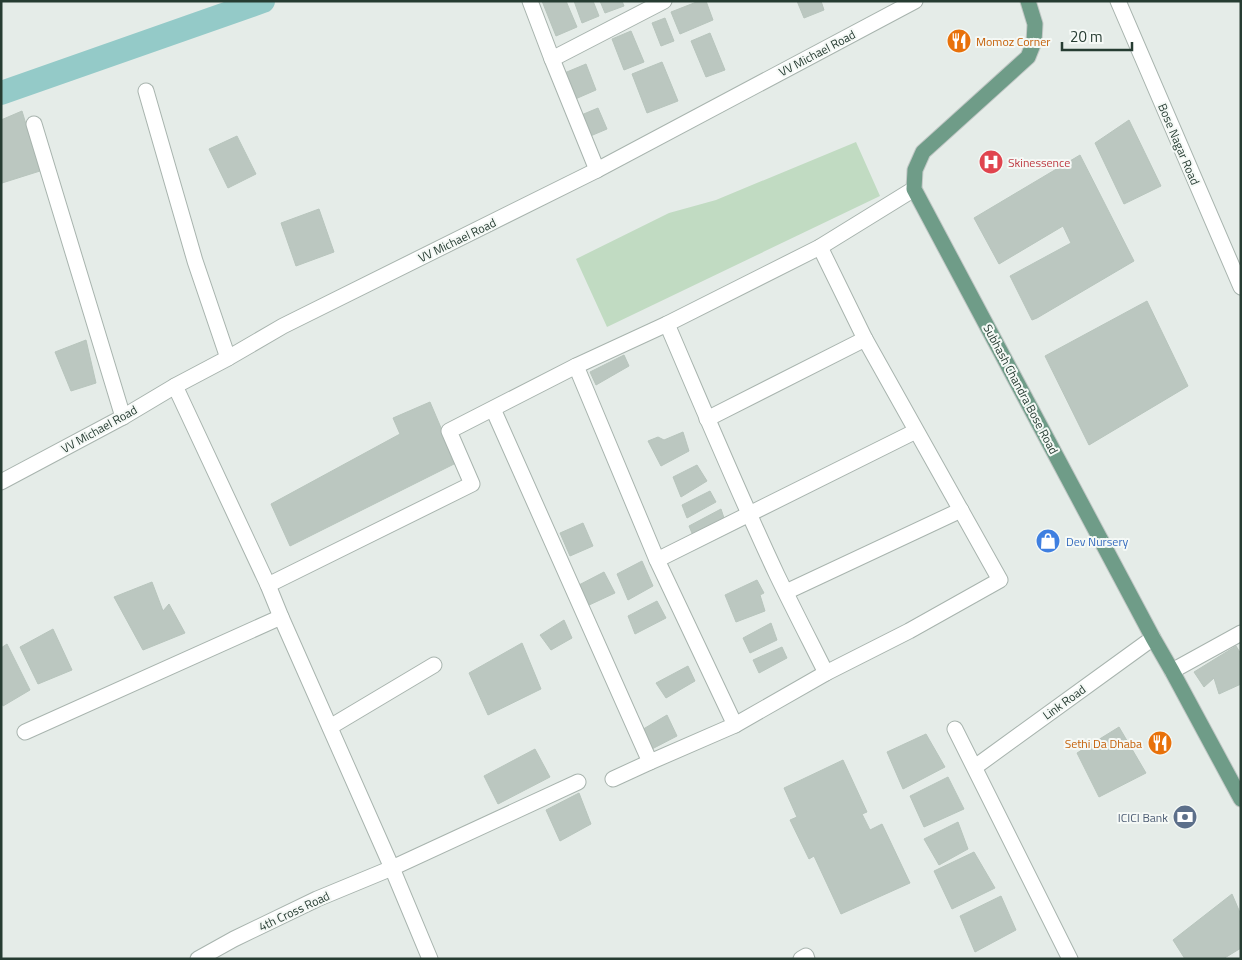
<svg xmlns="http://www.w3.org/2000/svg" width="1242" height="960" viewBox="0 0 1242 960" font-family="'Titillium Web',sans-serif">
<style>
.green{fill:#c1dbc2}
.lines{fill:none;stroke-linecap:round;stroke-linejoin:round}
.canal{stroke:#94cac8;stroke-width:24}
.building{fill:#bbc7c0;stroke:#b8c5bd}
.minor-casing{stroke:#a8b4ae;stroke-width:17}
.major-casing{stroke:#c2c8c6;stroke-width:17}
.minor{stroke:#fff;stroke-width:15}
.major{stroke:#6f9c88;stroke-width:15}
.labels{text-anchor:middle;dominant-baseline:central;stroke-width:4;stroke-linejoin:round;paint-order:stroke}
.food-label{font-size:12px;fill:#c56008;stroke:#f5f9f6;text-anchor:start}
.street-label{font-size:12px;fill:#263c32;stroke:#f5f9f6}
.health-label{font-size:12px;fill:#be3a42;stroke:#f5f9f6;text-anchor:start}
.shop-label{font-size:12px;fill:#366cbe;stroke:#f5f9f6;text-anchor:start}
.service-label{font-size:12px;fill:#4e5e75;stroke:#f5f9f6;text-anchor:end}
</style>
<rect width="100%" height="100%" fill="#e5ece8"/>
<!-- green -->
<polygon class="green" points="856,142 880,196 607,327 576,259 669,213 716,200"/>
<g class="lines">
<!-- canal -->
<polyline class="canal" points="1,93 263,1"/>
</g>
<!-- building -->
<g class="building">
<polygon points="542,1 566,1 577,27 556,36"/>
<polygon points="574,1 593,1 599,16 582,23"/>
<polygon points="600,1 622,1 624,6 605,13"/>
<polygon points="699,1 706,1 713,20 680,34 671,12"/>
<polygon points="797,1 821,1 824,10 804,18"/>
<polygon points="665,18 674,41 661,46 652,23"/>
<polygon points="631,31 644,62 624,70 612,39"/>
<polygon points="710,33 725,70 706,77 691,41"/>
<polygon points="662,62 678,101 647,113 632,74"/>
<polygon points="586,64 596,90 573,100 562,74"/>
<polygon points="598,108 607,129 588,137 579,116"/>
<polygon points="22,111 40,171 2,183 1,180 1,120"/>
<polygon points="1129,120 1161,186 1124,204 1095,143"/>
<polygon points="237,136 256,174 228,188 209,149"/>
<polygon points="1080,155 1134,261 1037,318 1032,320 1010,276 1071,243 1063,226 999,264 974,218"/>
<polygon points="319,209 334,252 296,266 281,223"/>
<polygon points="1147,301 1188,386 1089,445 1045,356"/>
<polygon points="86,340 96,383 71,391 55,352"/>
<polygon points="624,355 629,366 596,385 590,372"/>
<polygon points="430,402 456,463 290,546 271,504 400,434 393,418"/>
<polygon points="683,432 689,451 661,466 648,441 658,437 664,440"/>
<polygon points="697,465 707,481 681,497 673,477"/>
<polygon points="710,491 716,502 687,518 682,505"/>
<polygon points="721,509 725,521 694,538 689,526"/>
<polygon points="583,523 593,546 570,556 560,533"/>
<polygon points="642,561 653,586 628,600 617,574"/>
<polygon points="604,572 615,593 587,606 577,586"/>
<polygon points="757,580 764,593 760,595 765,611 736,622 725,595"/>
<polygon points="152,582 163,611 169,604 185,633 143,650 114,597"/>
<polygon points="657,601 666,618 635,634 628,616"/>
<polygon points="564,620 572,638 551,650 540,635"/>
<polygon points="771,623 777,640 750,653 743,638"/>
<polygon points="53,629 72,670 38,684 20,647"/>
<polygon points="522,643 541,689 488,715 469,673"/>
<polygon points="7,644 30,690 3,706 1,699 1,648"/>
<polygon points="1236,646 1241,654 1241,684 1219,694 1214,678 1204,687 1194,672"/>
<polygon points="782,647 787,658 759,673 753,660"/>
<polygon points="688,666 695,681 666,698 656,683"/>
<polygon points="667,715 677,736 650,750 640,731"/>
<polygon points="1119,727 1146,773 1099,797 1077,753"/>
<polygon points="926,734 945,767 903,789 887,752"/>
<polygon points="535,749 550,777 498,804 484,776"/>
<polygon points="843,760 867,812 862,814 870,830 882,824 910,883 841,914 814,856 809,859 790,820 797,817 784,788"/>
<polygon points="948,777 964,809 924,827 910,796"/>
<polygon points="579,793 591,824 560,841 546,810"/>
<polygon points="958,822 968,849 939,865 924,839"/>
<polygon points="974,852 995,888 952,909 934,871"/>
<polygon points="1232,894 1241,915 1241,948 1223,959 1185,959 1173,940"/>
<polygon points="1001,896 1016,930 975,952 960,916"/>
</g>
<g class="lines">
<defs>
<g id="minor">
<polyline points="530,1 552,59 597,170"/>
<polyline points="1118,1 1241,287"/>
<polyline points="552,59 664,1"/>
<polyline points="146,91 195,261 228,358"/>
<polyline points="34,124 123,417"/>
<path d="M667,324C703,408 738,492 777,575C793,608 810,641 826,673"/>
<polyline points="576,366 657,560 735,725"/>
<polyline points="175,386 268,585 281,617 392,868 430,959"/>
<polyline points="493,409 650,762"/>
<polyline points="707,419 865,339"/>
<polyline points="1,482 123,417 175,386 228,358 283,326 597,170 915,1"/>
<polyline points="657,560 916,431"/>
<polyline points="268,585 472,484 449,431 576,366 667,324 820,247 914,189"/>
<polyline points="786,592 961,510"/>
<polyline points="1172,671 1241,633"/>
<polyline points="330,727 434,665"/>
<polyline points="955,729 1070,959"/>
<polyline points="25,732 281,617"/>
<polyline points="975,767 1153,638"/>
<polyline points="613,779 650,762 735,725 826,673 909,631 1000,580 865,339 820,247"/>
<polyline points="198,959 234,939 317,899 392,868 578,782"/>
<polyline points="801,959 806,956 807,959"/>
</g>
<polyline id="major" points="1028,1 1035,24 1034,42 1028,57 923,152 915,170 914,189 1153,638 1172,671 1241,799"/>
</defs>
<!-- minor casing -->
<use href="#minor" class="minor-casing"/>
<!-- major casing -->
<use href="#major" class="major-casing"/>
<!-- minor -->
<use href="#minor" class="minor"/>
<!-- major -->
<use href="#major" class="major"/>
</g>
<!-- icons -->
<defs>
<symbol id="restaurant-disc" viewBox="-11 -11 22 22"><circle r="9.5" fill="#e8710a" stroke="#f5f9f6"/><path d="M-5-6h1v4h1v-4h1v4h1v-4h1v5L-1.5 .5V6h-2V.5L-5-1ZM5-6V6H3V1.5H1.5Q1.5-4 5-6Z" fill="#fff"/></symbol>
<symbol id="hospital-disc" viewBox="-11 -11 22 22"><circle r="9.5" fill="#e0444e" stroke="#f5f9f6"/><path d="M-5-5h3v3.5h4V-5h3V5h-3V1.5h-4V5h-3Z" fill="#fff"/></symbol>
<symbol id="shop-disc" viewBox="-11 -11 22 22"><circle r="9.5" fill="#3f7fe0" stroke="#f5f9f6"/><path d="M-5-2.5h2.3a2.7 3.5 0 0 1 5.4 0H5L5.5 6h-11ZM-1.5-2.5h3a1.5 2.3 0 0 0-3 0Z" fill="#fff"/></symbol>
<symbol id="bank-disc" viewBox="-11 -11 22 22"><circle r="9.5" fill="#5c6f8a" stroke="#f5f9f6"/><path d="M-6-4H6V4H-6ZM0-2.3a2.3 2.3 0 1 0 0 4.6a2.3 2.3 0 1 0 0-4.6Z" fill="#fff"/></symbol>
</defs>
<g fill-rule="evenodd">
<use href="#restaurant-disc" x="945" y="27" width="28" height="28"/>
<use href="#hospital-disc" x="977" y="148" width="28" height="28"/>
<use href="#shop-disc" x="1034" y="527" width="28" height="28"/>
<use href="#restaurant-disc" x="1146" y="729" width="28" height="28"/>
<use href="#bank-disc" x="1171" y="803" width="28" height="28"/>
</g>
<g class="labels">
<!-- food labels -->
<g class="food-label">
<text x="976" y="41">Momoz Corner</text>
<text x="1142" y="743" text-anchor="end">Sethi Da Dhaba</text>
</g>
<!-- street labels -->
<g class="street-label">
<text transform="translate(817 53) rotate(-28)">VV Michael Road</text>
<text transform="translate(1179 144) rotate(67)">Bose Nagar Road</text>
<text transform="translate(457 240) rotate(-26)">VV Michael Road</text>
<text transform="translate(1021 389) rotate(62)">Subhash Chandra Bose Road</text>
<text transform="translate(99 429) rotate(-29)">VV Michael Road</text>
<text transform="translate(1064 702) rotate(-36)">Link Road</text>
<text transform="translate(294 911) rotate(-25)">4th Cross Road</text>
</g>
<!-- health labels -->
<g class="health-label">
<text x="1008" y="162">Skinessence</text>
</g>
<!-- shop labels -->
<g class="shop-label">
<text x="1066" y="541">Dev Nursery</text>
</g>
<!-- service labels -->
<g class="service-label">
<text x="1168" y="817">ICICI Bank</text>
</g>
</g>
<!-- border -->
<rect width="1242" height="960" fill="none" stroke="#263c32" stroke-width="5"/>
<!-- scale -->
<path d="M1062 42v8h70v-8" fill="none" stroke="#263c32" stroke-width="2.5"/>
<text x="1070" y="42" font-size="15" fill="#263c32" stroke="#f5f9f6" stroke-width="4" paint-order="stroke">20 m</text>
</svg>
